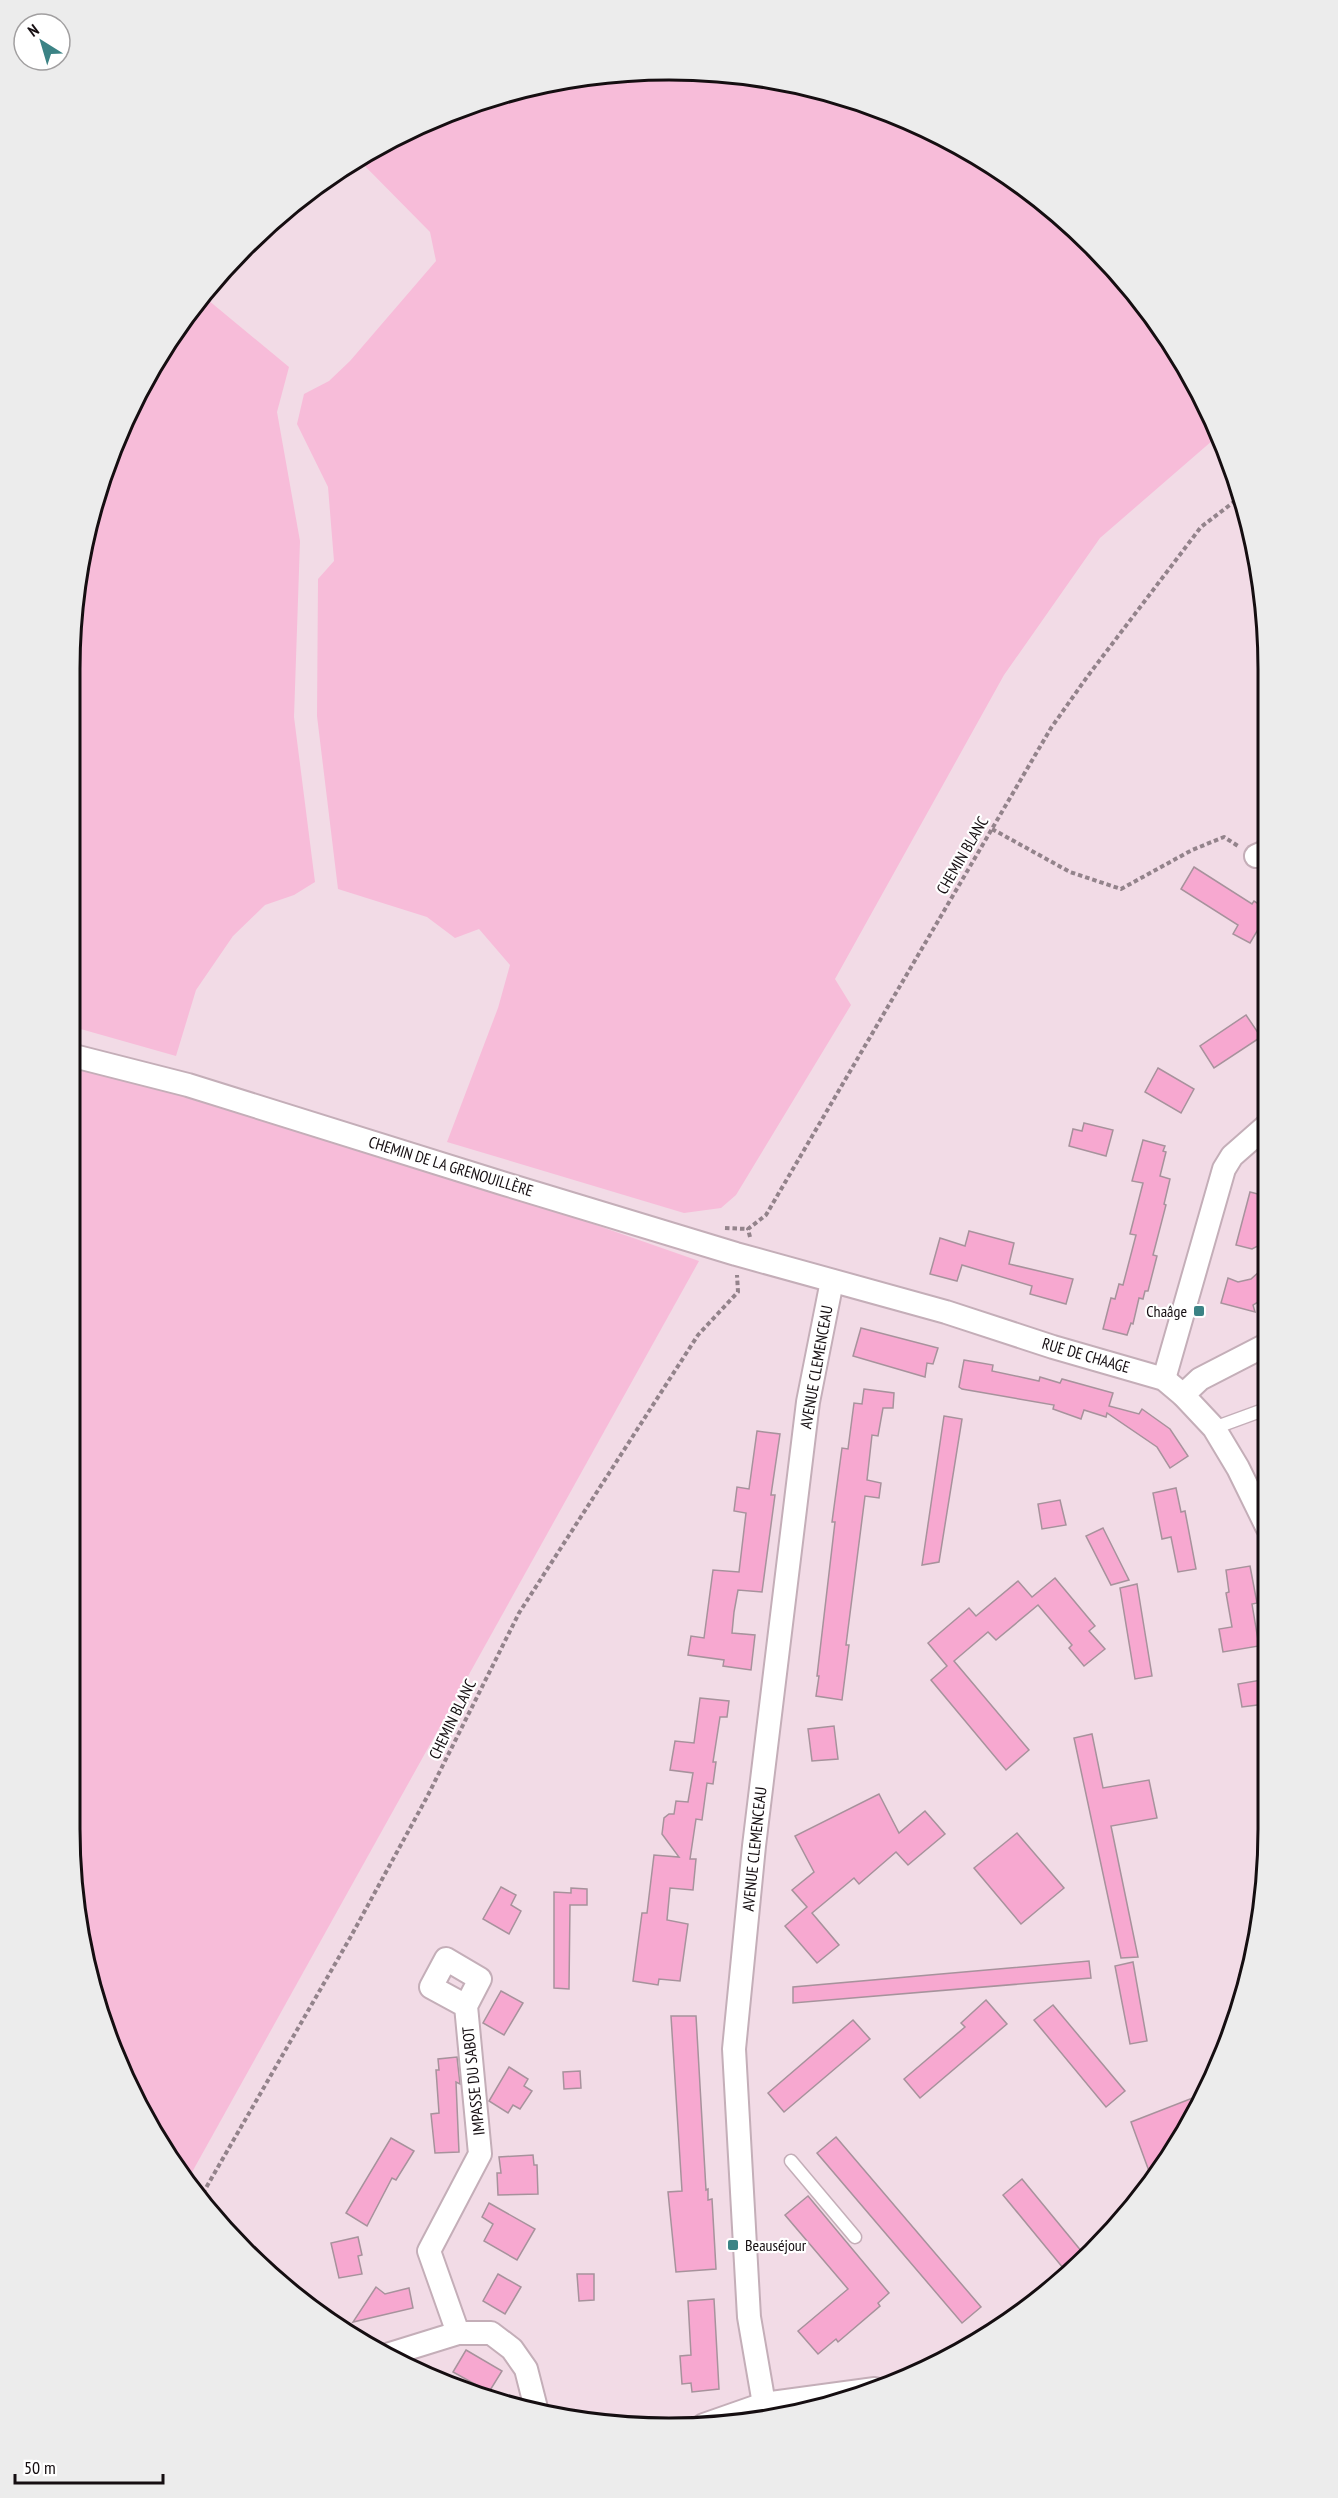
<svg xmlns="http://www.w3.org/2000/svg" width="1338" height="2498" viewBox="0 0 1338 2498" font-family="'PT Sans Narrow',sans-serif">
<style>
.green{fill:#f7bcd9}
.building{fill:#f7a8d0;stroke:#a7929c;stroke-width:1.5}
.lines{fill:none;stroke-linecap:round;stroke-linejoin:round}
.lane-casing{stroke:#c4aeb8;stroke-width:15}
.street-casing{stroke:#c4aeb8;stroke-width:26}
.path{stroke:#93838b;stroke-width:4;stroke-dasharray:4.5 3;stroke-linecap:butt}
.lane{stroke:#fff;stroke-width:12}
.street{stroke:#fff;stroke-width:22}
.poi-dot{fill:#3b8385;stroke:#fff;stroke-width:2}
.labels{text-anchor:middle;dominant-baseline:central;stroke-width:4.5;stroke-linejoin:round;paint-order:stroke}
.street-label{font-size:16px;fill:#150e11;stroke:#fff}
.poi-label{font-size:16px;fill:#150e11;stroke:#fff;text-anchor:end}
.rim{fill:none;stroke:#150e11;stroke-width:3}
</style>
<rect width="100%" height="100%" fill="#f2dbe6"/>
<!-- green -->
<g class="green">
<polygon points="709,70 825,90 935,131 1064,218 1145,304 1220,434 1100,538 1004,675 835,979 851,1005 736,1195 721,1208 684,1213 447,1142 498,1008 510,965 479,929 455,938 427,917 338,889 317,716 318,579 334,561 328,487 297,424 304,394 329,381 350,361 436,261 430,232 357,158 369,149 476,101 591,74"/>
<polygon points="202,295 289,367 277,412 300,541 294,717 315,882 294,895 265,905 233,936 196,990 176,1056 70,1026 70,630 90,513 131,403 193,303"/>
<polygon points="70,1065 159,1088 496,1190 699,1261 186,2183 149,2129 101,2022 80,1946 69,1829"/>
</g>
<!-- building -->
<g class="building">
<polygon points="1194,867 1252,904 1254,901 1265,908 1265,918 1250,943 1233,934 1238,925 1181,889"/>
<polygon points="1246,1015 1261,1037 1214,1068 1200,1046"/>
<polygon points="1158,1068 1194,1089 1181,1113 1145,1092"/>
<polygon points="1084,1123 1113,1130 1106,1156 1069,1146 1073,1129 1082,1131"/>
<polygon points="1143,1140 1165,1146 1163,1151 1166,1152 1160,1176 1170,1179 1164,1204 1166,1205 1153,1255 1157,1256 1148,1291 1145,1291 1143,1299 1139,1298 1133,1324 1131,1323 1127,1335 1103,1329 1111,1298 1115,1299 1119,1284 1123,1285 1136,1235 1130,1234 1143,1183 1132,1181"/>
<polygon points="1250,1192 1266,1196 1266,1229 1262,1244 1252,1249 1236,1245"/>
<polygon points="969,1231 1014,1243 1009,1264 1073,1279 1066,1304 1030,1294 1032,1286 962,1265 957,1281 930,1274 940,1238 965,1246"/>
<polygon points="1260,1271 1266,1282 1266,1297 1253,1305 1255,1312 1221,1303 1228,1278 1238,1282 1251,1279"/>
<polygon points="861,1328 938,1348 933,1364 927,1363 925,1377 853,1356"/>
<polygon points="964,1360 993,1365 992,1371 1039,1381 1040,1377 1060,1383 1062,1379 1113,1393 1109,1406 1139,1414 1142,1409 1170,1429 1188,1456 1170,1468 1157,1447 1107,1413 1106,1417 1084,1410 1081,1419 1053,1409 1054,1405 962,1389 959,1387"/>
<polygon points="864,1389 894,1393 893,1408 883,1408 878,1436 872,1435 867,1480 881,1483 879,1498 865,1496 846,1645 849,1645 842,1700 816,1696 819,1676 817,1676 835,1522 832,1522 842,1448 848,1449 854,1403 862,1404"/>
<polygon points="944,1416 962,1419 939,1562 922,1565"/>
<polygon points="757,1431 780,1434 771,1495 775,1495 762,1592 738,1590 734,1612 732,1633 755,1635 751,1670 723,1666 724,1660 688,1655 691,1636 704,1638 713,1570 739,1572 746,1513 734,1511 737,1487 749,1489"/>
<polygon points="1176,1488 1181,1512 1185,1511 1196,1569 1178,1572 1171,1537 1162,1539 1153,1493"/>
<polygon points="1060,1500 1066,1525 1042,1529 1038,1504"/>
<polygon points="1103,1528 1129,1580 1111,1585 1086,1536"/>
<polygon points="1250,1566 1257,1603 1252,1604 1259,1646 1223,1652 1219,1629 1232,1627 1226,1593 1229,1592 1226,1570"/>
<polygon points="1055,1578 1095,1626 1089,1631 1105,1649 1084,1666 1069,1648 1072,1645 1038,1605 996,1640 988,1632 954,1661 1029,1750 1006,1770 931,1680 947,1666 928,1643 969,1608 976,1616 1018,1581 1032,1597"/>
<polygon points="1137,1584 1152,1676 1135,1679 1120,1588"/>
<polygon points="1261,1680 1265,1704 1242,1707 1238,1684"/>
<polygon points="700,1698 729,1701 727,1717 720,1717 713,1762 716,1762 713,1784 707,1783 702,1820 696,1819 690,1859 696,1859 693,1890 670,1888 667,1920 688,1924 680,1981 659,1979 658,1985 633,1981 642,1913 647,1913 654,1855 679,1857 662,1834 664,1818 669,1814 674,1814 676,1801 688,1802 693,1773 670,1770 675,1741 694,1743"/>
<polygon points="834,1726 838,1759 812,1761 808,1729"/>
<polygon points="1092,1734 1103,1788 1149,1780 1157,1818 1111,1826 1138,1957 1121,1958 1074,1738"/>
<polygon points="879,1794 899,1833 925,1811 945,1834 908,1865 896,1852 859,1884 854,1878 812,1913 839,1945 817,1963 785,1926 807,1907 792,1890 814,1872 795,1836"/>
<polygon points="1017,1833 1064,1888 1021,1924 974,1868"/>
<polygon points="501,1887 516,1895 511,1905 521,1911 509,1934 483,1919"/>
<polygon points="571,1888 587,1889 587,1905 570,1905 569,1989 554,1988 554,1892 571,1893"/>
<polygon points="1089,1961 1091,1978 793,2003 793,1987"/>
<polygon points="1133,1962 1147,2041 1130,2044 1115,1966"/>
<polygon points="501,1991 523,2003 504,2035 483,2023"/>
<polygon points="986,2000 1007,2024 920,2098 904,2079 965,2027 961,2023"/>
<polygon points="1053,2005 1125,2091 1106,2107 1034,2020"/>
<polygon points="671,2016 696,2016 706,2190 708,2189 708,2200 712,2199 716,2269 676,2272 668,2192 682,2191"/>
<polygon points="853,2020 870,2039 784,2112 768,2093"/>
<polygon points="457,2057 460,2084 456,2082 459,2152 435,2153 431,2114 439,2113 436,2070 439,2070 438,2059"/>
<polygon points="509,2067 528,2079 524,2086 532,2091 520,2109 513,2105 508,2113 489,2101"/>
<polygon points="580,2071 581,2088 564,2089 563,2072"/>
<polygon points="1208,2092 1207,2095 1153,2182 1131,2122"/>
<polygon points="836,2137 981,2307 962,2323 817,2153"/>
<polygon points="391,2138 414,2151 396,2180 392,2178 367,2226 346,2213"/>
<polygon points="533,2155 534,2165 537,2165 538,2194 498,2195 497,2173 501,2173 499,2157"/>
<polygon points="1022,2179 1087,2258 1068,2274 1003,2195"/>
<polygon points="808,2196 889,2293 878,2303 880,2306 838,2342 836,2339 818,2354 798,2331 848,2289 785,2215"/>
<polygon points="489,2203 535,2229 517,2260 484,2241 493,2224 482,2217"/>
<polygon points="358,2237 362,2255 358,2256 362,2274 339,2278 331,2243"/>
<polygon points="498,2274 521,2287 505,2314 483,2301"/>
<polygon points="577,2274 594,2274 594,2300 579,2301"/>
<polygon points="376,2287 385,2294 409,2288 413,2308 353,2322"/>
<polygon points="714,2299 719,2389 692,2392 691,2383 682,2384 680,2356 691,2355 688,2301"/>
<polygon points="466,2350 502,2371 489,2392 453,2372"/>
</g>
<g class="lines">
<defs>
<g id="lane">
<polyline points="1214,1428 1266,1409"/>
<polyline points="791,2161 855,2237"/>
</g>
<g id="street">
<polyline points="1256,856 1265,852"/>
<polyline points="70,1055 188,1085 505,1184 736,1254 946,1312 1053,1347 1164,1379 1183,1395 1214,1428 1238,1468 1267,1527"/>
<polyline points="1164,1379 1224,1169 1232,1156 1265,1127"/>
<polyline points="1183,1395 1200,1379 1266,1345"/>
<polyline points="466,2006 431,1987 446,1959 480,1979 466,2006 480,2154 429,2251 458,2333 491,2333 512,2349 526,2369 537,2412"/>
<polyline points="387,2355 458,2333"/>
<polyline points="770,2419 764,2404 749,2317 734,2049 754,1846 808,1402 832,1281"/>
<polyline points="704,2425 764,2404 875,2389"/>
</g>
</defs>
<!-- lane casing -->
<use href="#lane" class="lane-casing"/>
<!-- street casing -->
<use href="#street" class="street-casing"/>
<!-- path -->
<g class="path">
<polyline points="992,829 1070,872 1121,889 1192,850 1224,837 1238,846"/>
<polyline points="725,1228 748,1229"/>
<polyline points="750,1237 748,1229 766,1215 1051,728 1087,677 1201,527 1239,498"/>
<polyline points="199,2200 350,1938 427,1797 519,1613 698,1335 738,1292 737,1275"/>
</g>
<!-- lane -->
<use href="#lane" class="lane"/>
<!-- street -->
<use href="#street" class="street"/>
</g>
<!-- markers -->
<g class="poi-dot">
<rect x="1193" y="1305" width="12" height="12" rx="3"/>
<rect x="727" y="2239" width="12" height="12" rx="3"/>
</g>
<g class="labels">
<!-- street labels -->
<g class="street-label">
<text transform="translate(962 855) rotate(-60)">CHEMIN BLANC</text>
<text transform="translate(451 1166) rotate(17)">CHEMIN DE LA GRENOUILLÈRE</text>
<text transform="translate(1086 1355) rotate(16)">RUE DE CHAAGE</text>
<text transform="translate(816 1367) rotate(-80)">AVENUE CLEMENCEAU</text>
<text transform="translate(452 1719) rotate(-64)">CHEMIN BLANC</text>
<text transform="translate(754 1849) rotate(-84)">AVENUE CLEMENCEAU</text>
<text transform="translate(473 2081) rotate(-96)">IMPASSE DU SABOT</text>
</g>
<!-- poi labels -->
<g class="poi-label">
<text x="1187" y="1311">Chaâge</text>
<text x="745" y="2245" text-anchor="start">Beauséjour</text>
</g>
</g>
<!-- crop -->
<path d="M0 0H1338V2498H0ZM669 80H669A589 589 0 0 1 1258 669V1829A589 589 0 0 1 669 2418H669A589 589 0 0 1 80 1829V669A589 589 0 0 1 669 80Z" fill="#ececec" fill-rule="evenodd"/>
<path class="rim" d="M669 80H669A589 589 0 0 1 1258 669V1829A589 589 0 0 1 669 2418H669A589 589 0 0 1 80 1829V669A589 589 0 0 1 669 80Z"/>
<!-- north arrow -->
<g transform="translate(42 42) rotate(323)"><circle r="28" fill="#ffffff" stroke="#a19fa0" stroke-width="1.5"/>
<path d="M0-4.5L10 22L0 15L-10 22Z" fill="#3b8385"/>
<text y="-9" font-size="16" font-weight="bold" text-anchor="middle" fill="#150e11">N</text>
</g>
<!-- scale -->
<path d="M15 2474v9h148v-9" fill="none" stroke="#150e11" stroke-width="3"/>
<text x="24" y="2474" font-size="18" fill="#150e11" stroke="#ffffff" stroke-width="4.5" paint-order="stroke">50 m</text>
</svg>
